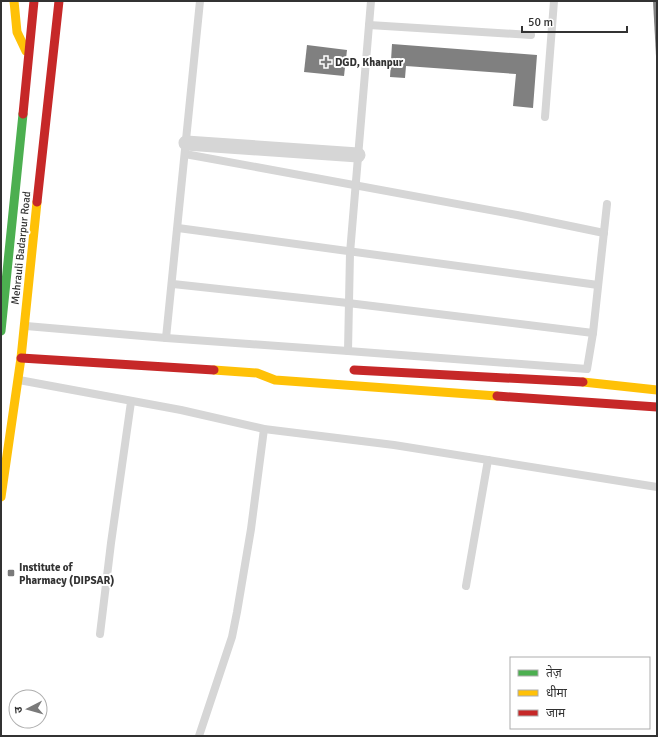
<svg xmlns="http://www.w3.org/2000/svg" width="658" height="737" viewBox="0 0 658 737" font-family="Signika,'Noto Sans Devanagari',sans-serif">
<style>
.building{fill:#808080}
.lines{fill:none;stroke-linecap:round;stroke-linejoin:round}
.lane{stroke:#d6d6d6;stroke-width:8}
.street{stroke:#d6d6d6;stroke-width:15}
.fast{stroke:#4caf50;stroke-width:9}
.slow{stroke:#ffc107;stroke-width:9}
.jam{stroke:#c62828;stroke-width:9}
.poi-dot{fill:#7a7a7a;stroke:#fff;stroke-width:1.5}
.labels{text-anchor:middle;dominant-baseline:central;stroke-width:4;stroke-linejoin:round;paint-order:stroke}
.poi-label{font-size:11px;font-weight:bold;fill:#323232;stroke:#fff;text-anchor:start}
.street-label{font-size:11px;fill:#323232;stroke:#fff}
</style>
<rect width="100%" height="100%" fill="#fff"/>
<!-- building -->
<g class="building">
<polygon points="653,1 657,1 657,56 656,56"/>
<polygon points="392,44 537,55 533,108 513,106 516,74 406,66 405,78 390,77"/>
<polygon points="307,45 347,50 344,76 304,72"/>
</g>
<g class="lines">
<!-- lane -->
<g class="lane">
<polyline points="369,25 531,35"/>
<polyline points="545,117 554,1"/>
<polyline points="185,154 517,215 604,233"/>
<polyline points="178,228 598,285"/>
<polyline points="173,284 348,303 593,333"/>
<polyline points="26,326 166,338 200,1"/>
<polyline points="166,338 348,351 350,253 371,1"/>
<polyline points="348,351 587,369 593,333 607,204"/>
<polyline points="19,380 181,410 264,429 394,445 657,487"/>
<polyline points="466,586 488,460"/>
<polyline points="100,634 111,543 131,402"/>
<polyline points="199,736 232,637 237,612 251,529 264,429"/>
</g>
<!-- street -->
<polyline class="street" points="186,143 358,155"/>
<!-- fast -->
<polyline class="fast" points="1,331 23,114"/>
<!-- slow -->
<g class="slow">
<polyline points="14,1 17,32 26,51"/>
<polyline points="214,370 257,373 275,380 497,396"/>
<polyline points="583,382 657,390"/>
<polyline points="1,497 21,358 37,202"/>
</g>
<!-- jam -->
<g class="jam">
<polyline points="23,114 34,1"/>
<polyline points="37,202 59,1"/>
<polyline points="21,358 214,370"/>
<polyline points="354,370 583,382"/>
<polyline points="497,396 657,407"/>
</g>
</g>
<!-- markers -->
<g class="poi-dot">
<path d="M324 56h4v4h4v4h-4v4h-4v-4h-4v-4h4z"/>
<rect x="7" y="569" width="8" height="8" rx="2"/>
</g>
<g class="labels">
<!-- poi labels -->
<g class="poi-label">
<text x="335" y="62">DGD, Khanpur</text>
<text x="19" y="567">Institute of<tspan x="19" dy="13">Pharmacy (DIPSAR)</tspan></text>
</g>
<!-- street labels -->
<g class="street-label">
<text transform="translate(21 248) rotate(-84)">Mehrauli Badarpur Road</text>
</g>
</g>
<!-- border -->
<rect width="658" height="737" fill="none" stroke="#323232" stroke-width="4"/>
<!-- legend -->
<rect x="510" y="657" width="140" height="72" fill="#ffffff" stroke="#adadad"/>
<rect x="518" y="670" width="20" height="6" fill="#4caf50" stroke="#adadad"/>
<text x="546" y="677" font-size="12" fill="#323232">तेज़</text>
<rect x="518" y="690" width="20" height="6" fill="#ffc107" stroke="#adadad"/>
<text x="546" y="697" font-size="12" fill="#323232">धीमा</text>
<rect x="518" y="710" width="20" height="6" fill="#c62828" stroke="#adadad"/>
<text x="546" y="717" font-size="12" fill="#323232">जाम</text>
<!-- north arrow -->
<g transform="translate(28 709) rotate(264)"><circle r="19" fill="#ffffff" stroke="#adadad"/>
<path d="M0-3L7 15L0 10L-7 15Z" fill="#7a7a7a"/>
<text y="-6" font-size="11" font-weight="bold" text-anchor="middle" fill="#323232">उ</text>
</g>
<!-- scale -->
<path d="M522 26v6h105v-6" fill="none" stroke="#323232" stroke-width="2"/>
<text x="528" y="26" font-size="12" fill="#323232" stroke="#ffffff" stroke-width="3" paint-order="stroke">50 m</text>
</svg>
